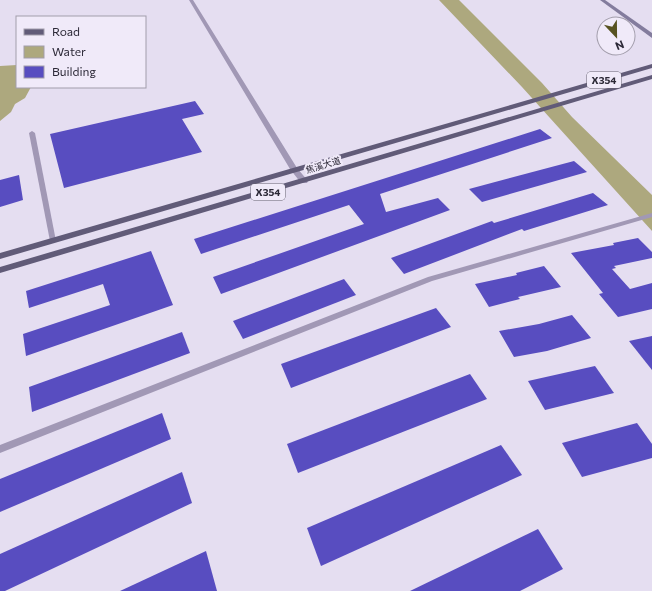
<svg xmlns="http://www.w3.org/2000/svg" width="652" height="591" viewBox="0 0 652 591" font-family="Commissioner,'Noto Sans SC',sans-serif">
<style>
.water{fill:#ada87e}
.building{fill:#584dc0}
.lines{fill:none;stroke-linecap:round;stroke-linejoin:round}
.lane{fill:#a198b5;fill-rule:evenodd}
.street{fill:#a198b5;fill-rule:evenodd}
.secondary{fill:#837c9d;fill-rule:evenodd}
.primary{fill:#615b78;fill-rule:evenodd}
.labels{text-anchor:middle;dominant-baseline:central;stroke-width:4;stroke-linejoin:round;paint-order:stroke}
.far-street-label{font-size:9px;fill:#2c2937;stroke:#f0eaf9}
.shield{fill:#f0eaf9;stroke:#676371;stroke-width:1}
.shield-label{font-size:10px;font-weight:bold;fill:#2c2937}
</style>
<rect width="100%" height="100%" fill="#e5def1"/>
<!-- water -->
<g class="water">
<polygon points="439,0 459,0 542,83 572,117 652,195 652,231 522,87"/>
<polygon points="17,65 17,87 31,87 25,98 15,104 11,112 0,121 0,66"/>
</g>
<!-- building -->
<g class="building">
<polygon points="195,101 204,114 182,119 202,152 64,188 50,134"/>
<polygon points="540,129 552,138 380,194 386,212 438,198 450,210 221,294 213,277 364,224 349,205 201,254 194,239"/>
<polygon points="574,161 587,172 482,202 469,189"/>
<polygon points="19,175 23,200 0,207 0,180"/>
<polygon points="593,193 608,205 524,231 522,229 404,274 391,258 492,221 494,223"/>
<polygon points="638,238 652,252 652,258 614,266 616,268 612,269 630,289 652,283 652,309 618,317 599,294 603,293 571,253 614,245 613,243"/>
<polygon points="151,251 173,305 26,356 23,334 110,305 103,284 29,308 26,291"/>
<polygon points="544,266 561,287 518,297 520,299 489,307 475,284 517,275 516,273"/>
<polygon points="344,279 356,295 243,339 233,321"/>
<polygon points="436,308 451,327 291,388 281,364"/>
<polygon points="572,315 591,338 547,351 514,357 499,331 539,324"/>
<polygon points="182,332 190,353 32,412 29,387"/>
<polygon points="652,336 652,370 629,341"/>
<polygon points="595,366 614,393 545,410 528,381"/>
<polygon points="470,374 487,399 298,473 287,444"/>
<polygon points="162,413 171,439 0,512 0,479"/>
<polygon points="637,423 652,444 652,458 582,477 562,443"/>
<polygon points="501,445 522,475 321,566 307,528"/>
<polygon points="182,472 192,503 5,591 0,591 0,554"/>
<polygon points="538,529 563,569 520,591 410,591"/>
<polygon points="206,551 217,591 120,591"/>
</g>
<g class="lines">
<!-- lane -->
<g class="lane">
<polygon points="32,131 35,133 56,241 53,243 50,241 29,133"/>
<polygon points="652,213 652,217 432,281 0,453 0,445 428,277"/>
</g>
<!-- street -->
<polygon class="street" points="189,0 193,0 297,168 308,181 307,183 301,183 290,169"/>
<!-- secondary -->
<polygon class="secondary" points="600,0 605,0 652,33 652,38"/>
<!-- primary -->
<g class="primary">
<polygon points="652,64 652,68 0,259 0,253"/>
<polygon points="652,75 652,79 0,273 0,267"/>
</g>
</g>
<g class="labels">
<!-- far-street labels -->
<g class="far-street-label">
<text transform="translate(323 165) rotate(-17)">焦溪大道</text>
</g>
<!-- shield labels -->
<g class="shield">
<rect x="587" y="72" width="34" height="16" rx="3"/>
<rect x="251" y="184" width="34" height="16" rx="3"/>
</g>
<g class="shield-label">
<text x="604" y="80">X354</text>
<text x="268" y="192">X354</text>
</g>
</g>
<!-- legend -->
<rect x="16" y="16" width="130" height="72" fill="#f0eaf9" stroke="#a29dab"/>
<rect x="24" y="29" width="20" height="6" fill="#615b78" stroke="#a29dab"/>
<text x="52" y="36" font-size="12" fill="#2c2937">Road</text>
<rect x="24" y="46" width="20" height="12" fill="#ada87e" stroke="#a29dab"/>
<text x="52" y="56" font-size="12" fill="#2c2937">Water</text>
<rect x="24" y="66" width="20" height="12" fill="#584dc0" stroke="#a29dab"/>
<text x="52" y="76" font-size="12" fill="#2c2937">Building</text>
<!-- north arrow -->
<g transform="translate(616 36) rotate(158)"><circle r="19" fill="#f0eaf9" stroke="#a29dab"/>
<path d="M0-3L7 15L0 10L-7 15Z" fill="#575221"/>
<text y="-6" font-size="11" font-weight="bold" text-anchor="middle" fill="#2c2937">N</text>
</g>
</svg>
